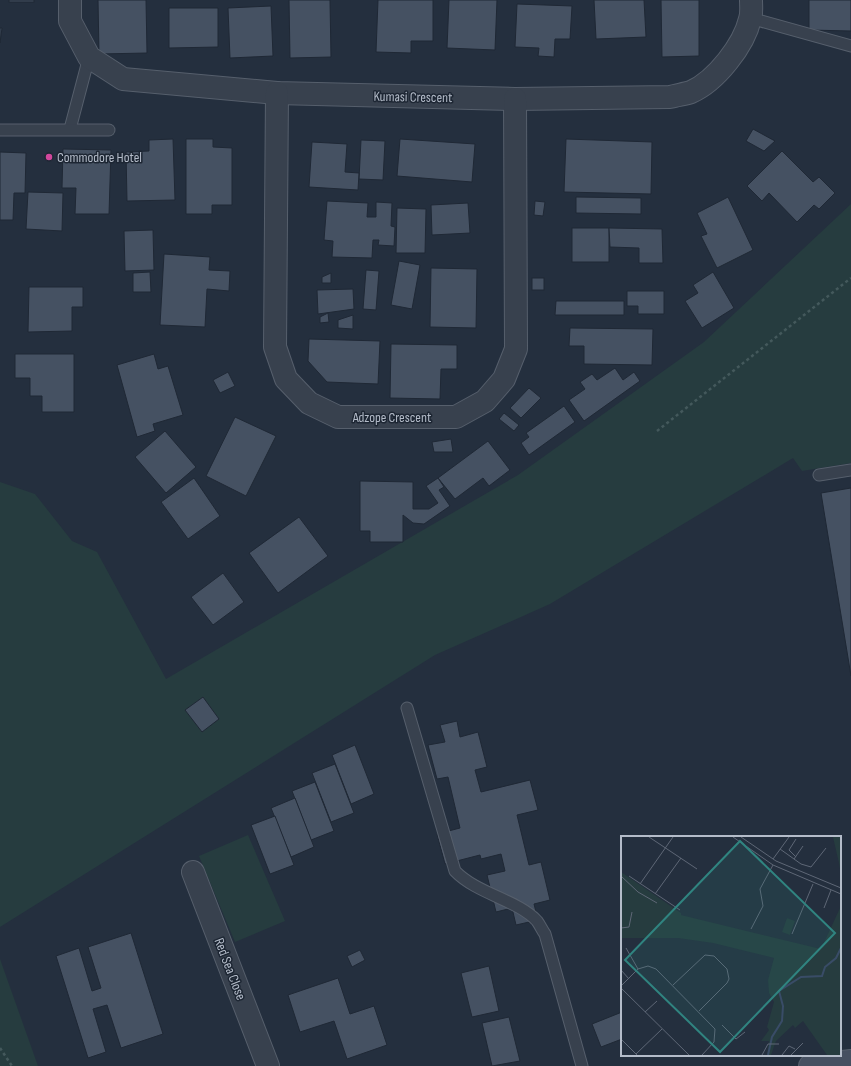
<svg xmlns="http://www.w3.org/2000/svg" width="851" height="1066" viewBox="0 0 851 1066" font-family="'Sofia Sans Condensed',sans-serif">
<style>
.green{fill:#263c3f}
.building{fill:#455162;stroke:#1f2835}
.lines{fill:none;stroke-linecap:round;stroke-linejoin:round}
.service-casing{stroke:#565f6c;stroke-width:13}
.minor-casing{stroke:#565f6c;stroke-width:24}
.secondary-casing{stroke:#565f6c;stroke-width:24}
.path{stroke:#44595c;stroke-width:2.5;stroke-dasharray:3 3;stroke-linecap:butt}
.service{stroke:#38414e;stroke-width:11}
.minor{stroke:#38414e;stroke-width:22}
.secondary{stroke:#465061;stroke-width:22}
.hotel-dot{fill:#d1479c;stroke:#1d2633;stroke-width:1.5}
.labels{text-anchor:middle;dominant-baseline:central;stroke-width:3;stroke-linejoin:round;paint-order:stroke}
.street-label{font-size:14px;fill:#b4bcc9;stroke:#1d2633}
.poi-label{font-size:14px;fill:#b4bcc9;stroke:#1d2633;text-anchor:start}
.inset-river{fill:none;stroke:#394c67;stroke-width:2}
.inset-road{fill:none;stroke:#5e6776;stroke-width:1}
.view{fill:#308480;fill-opacity:0.15;stroke:#308480;stroke-width:2}
.inset-edge{fill:none;stroke:#b4bcc9;stroke-width:2}
</style>
<rect width="100%" height="100%" fill="#242f3e"/>
<!-- green -->
<g class="green">
<polygon points="851,204 851,463 802,471 793,458 550,604 435,655 0,927 0,482 35,494 72,541 97,552 166,679 518,475 704,342"/>
<polygon points="248,835 285,921 235,942 199,856"/>
<polygon points="0,959 38,1066 0,1066"/>
</g>
<!-- building -->
<g class="building">
<rect x="9" y="0" width="25" height="2"/>
<polygon points="98,0 146,0 147,53 99,54"/>
<polygon points="289,0 330,0 331,57 290,58"/>
<polygon points="378,0 433,0 433,41 411,41 411,53 376,52"/>
<polygon points="449,0 497,0 495,50 447,48"/>
<polygon points="594,0 644,0 646,37 596,39"/>
<polygon points="661,0 699,0 699,56 662,57"/>
<polygon points="809,0 851,0 851,31 809,30"/>
<polygon points="517,4 572,6 570,39 555,39 554,57 538,56 539,48 515,47"/>
<polygon points="271,6 273,56 230,58 228,8"/>
<polygon points="169,8 218,8 218,47 169,48"/>
<polygon points="0,28 2,28 0,43"/>
<polygon points="753,129 775,141 764,151 746,141"/>
<polygon points="173,139 175,200 127,201 126,152 149,151 149,140"/>
<polygon points="186,139 213,139 213,147 232,148 232,205 212,205 212,214 186,214"/>
<polygon points="400,139 475,144 472,182 397,176"/>
<polygon points="566,139 652,142 651,194 564,192"/>
<polygon points="361,140 385,141 383,180 359,179"/>
<polygon points="312,142 347,144 345,172 359,173 358,190 309,187"/>
<polygon points="63,149 111,150 109,214 75,214 76,188 62,188"/>
<polygon points="782,151 813,182 819,177 835,193 819,209 814,205 797,222 769,193 762,201 747,186"/>
<polygon points="0,152 26,153 25,193 14,193 13,220 0,220"/>
<polygon points="28,192 63,193 62,231 26,229"/>
<polygon points="576,197 641,198 641,214 576,213"/>
<polygon points="728,197 753,250 717,268 701,236 707,234 697,213"/>
<polygon points="327,201 368,203 367,217 376,217 376,202 392,203 391,226 395,227 394,246 378,245 379,240 373,240 372,258 332,257 333,241 324,240"/>
<polygon points="535,201 545,202 543,216 534,215"/>
<polygon points="468,203 470,233 432,235 431,205"/>
<polygon points="397,208 426,209 425,253 396,253"/>
<rect x="572" y="228" width="37" height="34"/>
<polygon points="609,228 662,229 663,263 639,263 639,248 610,247"/>
<polygon points="153,230 154,270 125,271 124,231"/>
<polygon points="164,254 210,257 209,270 230,271 229,291 207,289 205,327 160,325"/>
<polygon points="399,261 420,265 412,309 391,305"/>
<polygon points="431,268 477,269 476,328 430,327"/>
<polygon points="366,270 379,271 376,310 363,309"/>
<polygon points="150,272 151,292 133,292 133,273"/>
<polygon points="713,272 734,308 702,328 685,301 698,293 693,285"/>
<polygon points="331,273 331,283 322,283 322,277"/>
<rect x="532" y="278" width="12" height="12"/>
<polygon points="29,287 83,287 83,307 72,307 72,331 28,332"/>
<polygon points="353,289 354,309 318,314 317,290"/>
<polygon points="627,291 664,291 664,314 638,314 638,306 627,306"/>
<polygon points="556,301 624,301 624,315 555,315"/>
<polygon points="328,313 329,322 320,323 320,317"/>
<polygon points="353,315 353,329 338,328 338,320"/>
<polygon points="570,328 653,329 652,365 584,364 584,346 569,346"/>
<polygon points="309,339 380,341 378,384 327,382 308,361"/>
<polygon points="391,344 457,345 457,369 441,369 440,399 390,398"/>
<polygon points="15,354 74,354 74,412 42,412 42,396 30,396 30,378 15,378"/>
<polygon points="154,354 158,369 168,366 183,415 153,424 155,431 137,437 117,365"/>
<polygon points="615,368 623,380 634,372 640,381 584,421 569,400 585,389 580,382 592,374 597,380"/>
<polygon points="228,372 235,386 220,393 213,380"/>
<polygon points="529,388 541,398 521,418 510,408"/>
<polygon points="564,406 575,422 529,455 521,443 529,437 526,433"/>
<polygon points="504,413 519,425 514,431 499,419"/>
<polygon points="235,417 276,436 246,496 206,476"/>
<polygon points="165,431 196,467 166,493 135,457"/>
<polygon points="451,439 453,452 434,452 432,442"/>
<polygon points="488,441 510,470 489,486 483,478 455,499 438,478"/>
<polygon points="194,478 220,516 188,539 161,502"/>
<polygon points="438,478 444,487 439,490 450,506 424,524 413,523 403,515 403,542 370,542 370,531 360,531 360,481 413,482 413,509 429,509 438,503 426,486"/>
<polygon points="851,488 851,676 821,493"/>
<polygon points="299,517 328,556 278,593 249,553"/>
<polygon points="223,573 244,602 213,625 191,597"/>
<polygon points="203,697 219,719 202,732 185,710"/>
<polygon points="457,721 460,737 478,732 487,767 475,770 481,792 530,780 538,810 517,815 529,865 541,862 550,900 534,904 538,920 516,925 512,908 496,912 487,875 505,871 501,854 481,859 480,855 445,864 437,834 460,828 448,777 437,779 428,745 445,742 440,725"/>
<polygon points="355,745 374,794 351,804 332,755"/>
<polygon points="335,764 354,813 331,822 312,773"/>
<polygon points="315,782 334,831 311,840 292,791"/>
<polygon points="295,798 314,847 291,857 271,808"/>
<polygon points="275,816 294,865 270,874 251,825"/>
<polygon points="131,933 163,1034 121,1048 107,1005 93,1009 106,1052 88,1058 56,956 79,948 92,991 101,988 88,947"/>
<polygon points="360,950 365,960 352,967 347,956"/>
<polygon points="489,966 499,1011 472,1017 461,973"/>
<polygon points="338,978 350,1014 374,1006 387,1045 347,1059 334,1021 300,1032 288,995"/>
<polygon points="622,1012 622,1039 601,1047 592,1024"/>
<polygon points="509,1017 520,1061 492,1066 482,1023"/>
</g>
<g class="lines">
<defs>
<g id="service">
<polyline points="750,18 851,46"/>
<polyline points="70,129 89,57"/>
<polyline points="0,130 109,130"/>
<polyline points="819,475 851,470"/>
<path d="M407,708L455,871C477,894 518,900 537,921C540,925 542,930 545,934L582,1066"/>
</g>
<g id="minor">
<path d="M70,0V21L89,57L123,79L277,93L515,99L670,97C677,95 685,94 691,92C716,81 744,45 750,19C752,13 751,6 751,0"/>
<polyline points="277,93 275,347 286,379 309,403 338,417 456,417 485,401 504,379 516,349 515,99"/>
<polyline points="193,872 268,1066"/>
</g>
<polyline id="secondary" points="810,1066 851,1061"/>
</defs>
<!-- service casing -->
<use href="#service" class="service-casing"/>
<!-- minor casing -->
<use href="#minor" class="minor-casing"/>
<!-- secondary casing -->
<use href="#secondary" class="secondary-casing"/>
<!-- path -->
<g class="path">
<polyline points="657,431 851,278"/>
<polyline points="0,1048 12,1066"/>
</g>
<!-- service -->
<use href="#service" class="service"/>
<!-- minor -->
<use href="#minor" class="minor"/>
<!-- secondary -->
<use href="#secondary" class="secondary"/>
</g>
<!-- markers -->
<circle class="hotel-dot" cx="49" cy="157" r="4"/>
<g class="labels">
<!-- street labels -->
<g class="street-label">
<text transform="translate(413 97) rotate(1)">Kumasi Crescent</text>
<text x="392" y="417">Adzope Crescent</text>
<text transform="translate(230 969) rotate(69)">Red Sea Close</text>
</g>
<!-- poi labels -->
<g class="poi-label">
<text x="57" y="157">Commodore Hotel</text>
</g>
</g>
<!-- overview -->
<g transform="translate(621 836)">
<rect width="220" height="220" fill="#242f3e"/>
<path d="M212,1H220V38L218,27ZM0,36L60,77V79L200,113L220,70V219H206L182,185L174,192L172,189L155,205L150,219H146L148,205H140L148,194L146,191L153,166L148,157L147,144L153,122L92,107L57,102H0ZM166,82L174,85L169,99L161,96Z" fill="#263c3f"/>
<path class="inset-river" d="M147,219L151,201L161,185L162,170L158,155L180,141L201,140L204,131L215,122L220,112"/>
<path class="inset-road" d="M28,1L76,33M112,1L152,29L220,58M120,1L155,25L220,52M175,3L168,14L175,21M159,13L180,28L190,31L205,12M152,23L168,1M173,23L182,10M0,40L17,56L36,67M8,40L59,74M19,48L52,1M34,58L60,22M203,72L210,54M0,92L8,91L11,76M130,93L142,70L139,53L152,29M171,98L192,48M5,112L17,133M0,134L8,143M52,149L84,119L93,120L106,133L108,143L106,147L78,175M0,150L17,133L27,130L35,133L94,193L93,206L81,219M0,152L68,219M24,176L36,165M101,189L115,203L124,196M0,203L16,219M15,218L41,193M141,219L147,208H158M161,219L168,210L174,213M170,219L182,207"/>
<path class="view" d="M119,5L214,97L99,216L4,124Z"/>
<rect width="220" height="220" class="inset-edge"/>
</g>
</svg>
